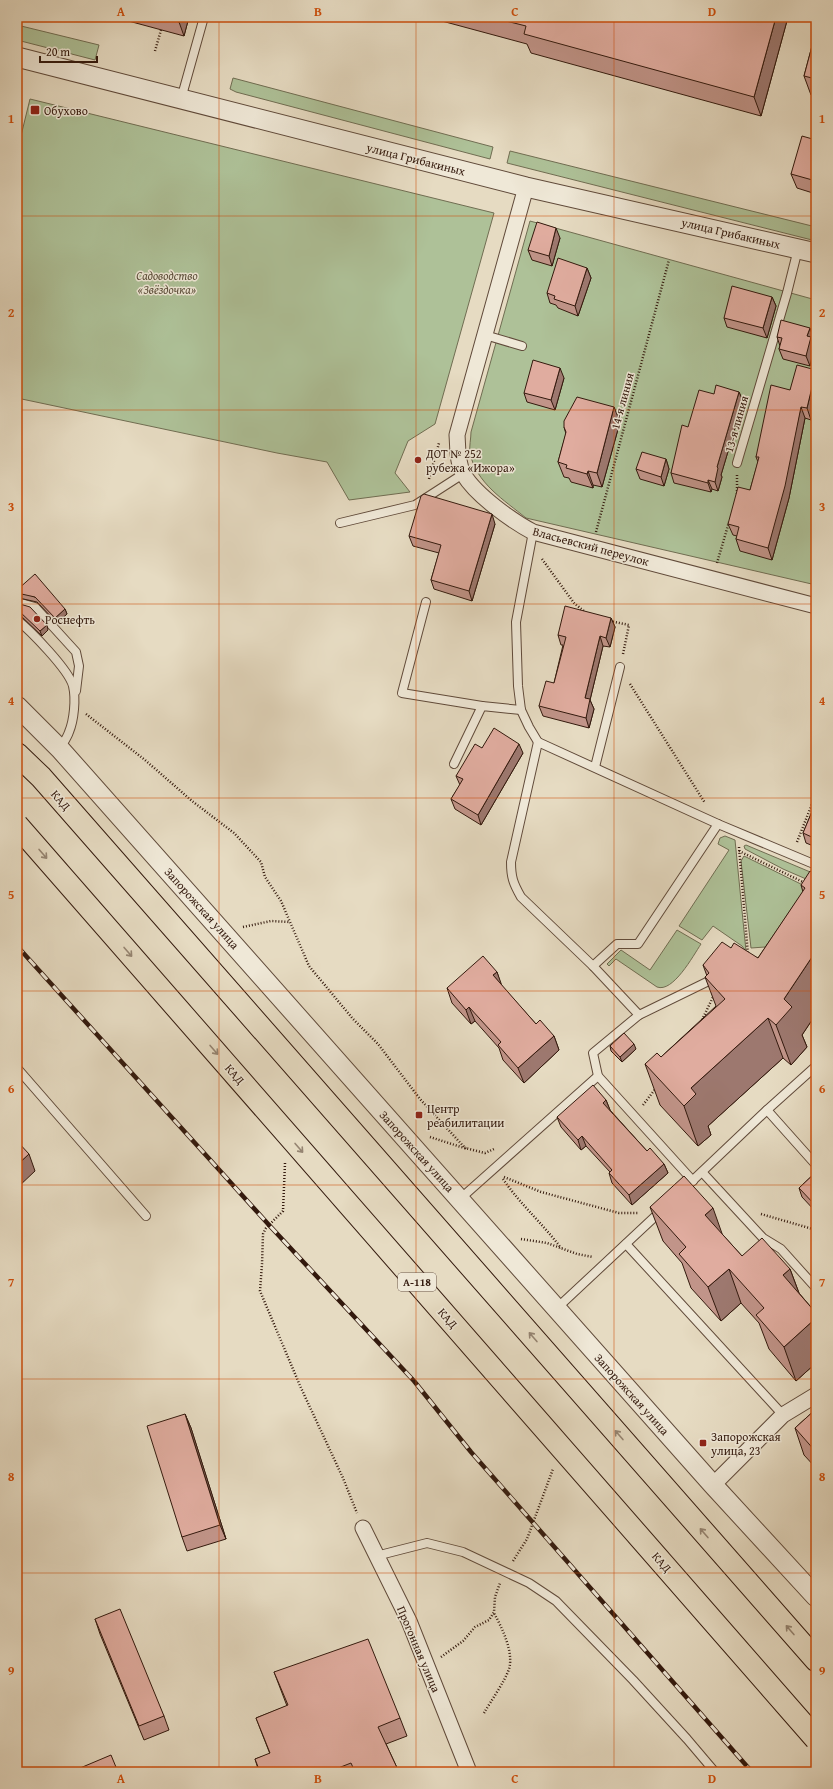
<svg xmlns="http://www.w3.org/2000/svg" width="833" height="1789" viewBox="0 0 833 1789" font-family="'Gentium Book Plus',serif">
<style>
.green{fill:#aec198;stroke:#706d52}
.lines{fill:none;stroke-linecap:round;stroke-linejoin:round}
.service-casing{stroke:#604a3a;stroke-width:10}
.minor-casing{stroke:#604a3a;stroke-width:17}
.tertiary-casing{stroke:#604a3a;stroke-width:21}
.motorway-casing{stroke:#33190d;stroke-width:24}
.path{stroke:#33190d;stroke-width:2.5;stroke-dasharray:1 2;stroke-linecap:butt}
.service{stroke:#efe8d7;stroke-width:8}
.minor{stroke:#efe8d7;stroke-width:15}
.tertiary{stroke:#efe8d7;stroke-width:19}
.motorway{stroke:#e6dbc2;stroke-width:22}
.rail-casing{stroke:#33190d;stroke-width:4.5}
.rail{stroke:#efe8d7;stroke-width:3;stroke-dasharray:9;stroke-linecap:butt}
.motorway-bridge-casing{stroke:#33190d;stroke-width:24;stroke-linecap:butt}
.motorway-bridge{stroke:#e6dbc2;stroke-width:22}
.wall{fill:#c19489;stroke:#33190d}
.shaded-wall{fill:#9d786f;stroke:#33190d}
.building{fill:#e0ac9f;stroke:#33190d}
.oneway{stroke:#958471}
.grid{fill:none;stroke:#cd4f0c;stroke-width:1;stroke-opacity:0.55}
.poi-dot{fill:#8f2418;stroke:#efe8d7;stroke-width:1.5}
.labels{text-anchor:middle;dominant-baseline:central;stroke-width:3;stroke-linejoin:round;paint-order:stroke}
.shield{fill:#efe8d7;stroke:#6b574a;stroke-width:1}
.shield-label{font-size:11px;font-weight:bold;fill:#33190d}
.poi-label{font-size:12px;fill:#33190d;stroke:#efe8d7;text-anchor:start}
.street-label{font-size:12px;fill:#33190d;stroke:#efe8d7}
.park-label{font-size:12px;font-style:italic;fill:#584b37;stroke:#efe8d7}
.neatline{fill:none;stroke:#cd4f0c;stroke-width:1.5}
.grid-label{font-size:13px;text-anchor:middle;font-weight:bold;fill:#cd4f0c}
</style>
<rect width="100%" height="100%" fill="#e6dbc2"/>
<filter id="stains"><feTurbulence type="fractalNoise" baseFrequency=".005" numOctaves="4"/><feColorMatrix values="0 0 0 0 .2 0 0 0 0 .09 0 0 0 0 .02 0 0 0 .5 -.17"/></filter>
<radialGradient id="worn" r=".72"><stop offset=".6" stop-color="#630" stop-opacity="0"/><stop offset="1" stop-color="#630" stop-opacity=".3"/></radialGradient>
<!-- green -->
<g class="green">
<polygon points="17,25 99,45 95,60 17,40"/>
<polygon points="233,78 493,147 490,159 236,92 230,89"/>
<polygon points="30,99 494,213 435,424 408,441 395,473 410,492 349,500 327,462 277,453 17,398 17,152"/>
<polygon points="510,151 816,227 816,241 507,163"/>
<path d="M530,221L816,300V585L526,518C504,500 476,483 470,453C469,447 471,438 471,432Z"/>
<polygon points="725,836 735,840 746,951 742,946 713,926 702,940 679,926 729,850 718,844 720,838"/>
<polygon points="746,845 815,874 813,882 783,869 745,849 744,846"/>
<polygon points="744,856 815,891 765,947 751,948 741,861"/>
<path d="M677,930L701,944C693,956 673,993 657,987L616,959L609,966L607,964L621,950L650,970Z"/>
</g>
<g class="lines">
<defs>
<g id="service">
<polyline points="181,99 204,17"/>
<polyline points="485,335 522,346"/>
<polyline points="737,463 787,293 798,249"/>
<polyline points="340,523 415,505 463,474"/>
<polyline points="533,532 516,622 518,686 521,710 529,727 538,742 718,824 816,865"/>
<polyline points="426,602 402,693 482,706"/>
<polyline points="17,605 21,603 35,607 76,652 79,666 76,691"/>
<path d="M17,620C30,630 69,670 73,686C76,699 74,720 69,732C67,738 63,743 60,749"/>
<path d="M538,742L511,862C511,877 513,883 521,897L593,966L639,1015L593,1053L598,1076L693,1181"/>
<polyline points="454,764 482,706 521,710"/>
<polyline points="595,767 620,667"/>
<polyline points="593,966 617,944 638,944 718,824"/>
<polyline points="639,1015 717,977"/>
<polyline points="17,1068 146,1216"/>
<polyline points="767,1110 816,1165"/>
<polyline points="702,1172 763,1238 781,1249 816,1288"/>
<polyline points="689,1184 767,1110 816,1066"/>
<polyline points="460,1199 598,1076"/>
<polyline points="626,1244 783,1415"/>
<polyline points="556,1309 662,1210"/>
<polyline points="376,1556 427,1543 463,1552 529,1583 556,1601 633,1680 687,1739 715,1772"/>
</g>
<g id="minor">
<path d="M526,187L457,435C458,448 457,463 464,475C476,495 512,521 533,532L816,606"/>
<polyline points="713,1485 783,1415 816,1395"/>
<polyline points="363,1528 409,1621 469,1772"/>
</g>
<g id="tertiary">
<polyline points="17,57 526,187 816,253"/>
<polyline points="17,706 60,749 713,1485 816,1597"/>
</g>
<polyline id="motorway" points="17,754 41,777 816,1660"/>
</defs>
<!-- service casing -->
<use href="#service" class="service-casing"/>
<!-- minor casing -->
<use href="#minor" class="minor-casing"/>
<!-- tertiary casing -->
<use href="#tertiary" class="tertiary-casing"/>
<!-- motorway casing -->
<use href="#motorway" class="motorway-casing"/>
<!-- path -->
<g class="path">
<polyline points="155,51 161,30"/>
<polyline points="429,479 439,443"/>
<polyline points="737,494 737,475"/>
<polyline points="596,532 669,260"/>
<polyline points="542,559 574,603 585,612"/>
<polyline points="717,563 729,522"/>
<polyline points="610,621 629,625 623,654"/>
<polyline points="630,684 705,803"/>
<polyline points="86,714 145,760 192,801 234,833 261,862 265,877 281,901 309,966 353,1019 378,1044 420,1099 466,1149"/>
<polyline points="797,842 816,794"/>
<polyline points="739,847 748,955"/>
<polyline points="739,851 805,883"/>
<polyline points="243,927 271,921 290,922"/>
<polyline points="702,1020 714,995"/>
<polyline points="643,1105 656,1088"/>
<polyline points="430,1137 461,1147 485,1153 494,1149"/>
<polyline points="285,1163 283,1211 266,1228 263,1234 262,1264 260,1291 301,1388 343,1478 357,1513"/>
<polyline points="504,1177 541,1192 619,1213 639,1213"/>
<path d="M503,1179C520,1204 543,1224 561,1248"/>
<polyline points="761,1214 816,1230"/>
<polyline points="521,1239 547,1243 577,1254 593,1257"/>
<polyline points="513,1561 527,1539 553,1469"/>
<polyline points="441,1657 463,1641 475,1627 489,1620 494,1612 495,1597 500,1583"/>
<path d="M484,1713C491,1701 505,1681 509,1669C514,1652 502,1628 494,1613"/>
</g>
<!-- service -->
<use href="#service" class="service"/>
<!-- minor -->
<use href="#minor" class="minor"/>
<!-- tertiary -->
<use href="#tertiary" class="tertiary"/>
<!-- motorway -->
<use href="#motorway" class="motorway"/>
<defs>
<polyline id="rail" points="17,946 269,1225 414,1381 471,1452 752,1772"/>
</defs>
<!-- rail casing -->
<use href="#rail" class="rail-casing"/>
<!-- rail -->
<use href="#rail" class="rail"/>
<defs>
<polyline id="motorway-bridge" points="17,825 816,1739"/>
</defs>
<!-- motorway-bridge casing -->
<use href="#motorway-bridge" class="motorway-bridge-casing"/>
<!-- motorway-bridge -->
<use href="#motorway-bridge" class="motorway-bridge"/>
</g>
<!-- wall -->
<g class="wall">
<polygon points="120,17 189,17 184,36 121,19"/>
<polygon points="427,17 788,17 761,116 531,53 527,44"/>
<polygon points="816,31 816,96 811,95 804,76"/>
<polygon points="816,140 816,194 797,188 791,174"/>
<polygon points="560,238 552,266 532,260 528,250"/>
<polygon points="587,268 591,278 578,316 558,308 556,305 550,303 547,293"/>
<polygon points="772,297 776,306 767,338 727,327 724,318"/>
<polygon points="777,337 813,337 812,341 814,347 810,366 783,359 779,349 780,346"/>
<polygon points="816,370 816,401 811,420 805,418 789,498 772,560 740,551 736,539 737,536 733,535 728,524 750,490 758,462 756,457 790,390"/>
<polygon points="564,378 555,410 527,402 524,393"/>
<polygon points="739,392 743,401 721,475 722,477 718,491 712,489 711,492 674,483 671,473 688,427 714,394"/>
<polygon points="614,407 620,422 602,487 593,485 593,488 571,482 569,478 564,477 558,462 566,434 564,427"/>
<polygon points="666,459 669,469 664,486 640,479 636,469"/>
<polygon points="495,524 472,601 434,589 431,580 439,553 413,546 409,536"/>
<polygon points="17,590 65,609 67,614 57,623 37,602 19,598 17,599"/>
<polygon points="17,605 48,630 42,636 21,616 17,615"/>
<polygon points="611,618 615,627 610,647 603,646 590,700 594,709 589,728 543,716 539,706 554,683 563,645 561,645 558,635"/>
<polygon points="482,748 523,753 481,825 455,809 451,799 460,785 456,776"/>
<polygon points="816,802 816,847 806,843 803,833"/>
<polygon points="816,874 816,1014 802,1035 807,1047 791,1065 783,1058 708,1126 711,1135 698,1146 660,1105 645,1064 661,1057 716,1006 705,977 707,976 703,965 731,948 758,958 803,892 801,885"/>
<polygon points="497,972 501,985 536,1024 554,1036 559,1050 524,1083 503,1060 499,1048 475,1021 471,1024 452,1003 447,988"/>
<polygon points="610,1046 636,1049 622,1062 611,1051"/>
<polygon points="606,1100 610,1110 647,1151 664,1164 668,1173 632,1205 612,1183 609,1173 610,1172 586,1146 581,1150 561,1127 557,1117"/>
<polygon points="816,1172 816,1212 802,1197 799,1188"/>
<polygon points="650,1207 722,1234 742,1256 790,1269 799,1293 816,1313 816,1363 796,1381 769,1349 759,1323 741,1303 721,1321 691,1288 682,1263 663,1241"/>
<polygon points="816,1409 816,1468 804,1455 795,1428"/>
<polygon points="185,1414 191,1428 226,1539 187,1551 182,1537"/>
<polygon points="95,1619 164,1716 169,1730 144,1740 100,1634"/>
<polygon points="274,1672 400,1718 407,1736 386,1744 399,1772 259,1772 255,1759 270,1754 256,1718 287,1706"/>
</g>
<!-- shaded-wall -->
<g class="shaded-wall">
<polygon points="180,17 189,17 184,36 179,22"/>
<polygon points="776,17 788,17 761,116 754,97"/>
<polygon points="556,228 560,238 552,266 549,256"/>
<polygon points="587,268 591,278 578,316 575,306"/>
<polygon points="772,297 776,306 767,338 763,328"/>
<polygon points="810,328 813,337 812,341 814,347 810,366 806,356 807,336"/>
<polygon points="560,368 564,378 555,410 551,400"/>
<polygon points="812,387 816,398 816,401 811,420 807,408"/>
<polygon points="739,392 743,401 721,475 722,477 718,491 715,482 717,467"/>
<polygon points="614,407 620,422 602,487 597,473"/>
<polygon points="801,407 805,418 789,498 772,560 768,548"/>
<polygon points="666,459 669,469 664,486 661,477"/>
<polygon points="588,471 593,485 593,488 587,474"/>
<polygon points="708,480 712,489 711,492 708,483"/>
<polygon points="492,514 495,524 472,601 469,591"/>
<polygon points="65,609 67,614 57,623 55,618"/>
<polygon points="611,618 615,627 610,647 606,638"/>
<polygon points="47,625 48,630 42,636 40,631"/>
<polygon points="600,636 603,646 590,700 594,709 589,728 586,718 585,698"/>
<polygon points="519,744 523,753 481,825 478,815"/>
<polygon points="816,951 816,1014 802,1035 807,1047 791,1065 776,1025 784,999"/>
<polygon points="497,972 502,986 493,975"/>
<polygon points="469,1007 475,1021 471,1024 466,1010"/>
<polygon points="768,1018 783,1058 708,1126 711,1135 698,1146 684,1106 691,1088"/>
<polygon points="554,1036 559,1050 524,1083 518,1068"/>
<polygon points="634,1044 636,1049 622,1062 620,1057"/>
<polygon points="606,1100 610,1110 607,1113 603,1103"/>
<polygon points="582,1136 586,1146 581,1150 578,1140"/>
<polygon points="29,1154 35,1171 17,1188 17,1165"/>
<polygon points="664,1164 668,1173 632,1205 629,1195"/>
<polygon points="713,1208 725,1242 705,1215"/>
<polygon points="729,1269 741,1303 721,1321 708,1287"/>
<polygon points="790,1269 803,1304 783,1275"/>
<polygon points="816,1318 816,1363 796,1381 784,1347"/>
<polygon points="185,1414 191,1428 226,1539 220,1525"/>
</g>
<!-- building -->
<g class="building">
<polygon points="161,17 180,17 179,22"/>
<polygon points="490,17 776,17 754,97 524,34 526,26"/>
<polygon points="816,31 816,79 804,76"/>
<polygon points="802,136 816,140 816,181 791,174"/>
<polygon points="537,222 556,228 549,256 528,250"/>
<polygon points="558,258 587,268 575,306 554,299 555,296 547,293"/>
<polygon points="732,286 772,297 763,328 724,318"/>
<polygon points="781,320 810,328 807,336 811,337 806,356 779,349 782,338 777,337"/>
<polygon points="533,360 560,368 551,400 524,393"/>
<polygon points="797,365 816,370 816,388 812,387 807,408 801,407 785,486 768,548 736,539 739,527 728,524 738,487 750,490 759,457 756,457 771,385 790,390"/>
<polygon points="716,385 739,392 717,467 718,468 715,482 708,480 708,483 671,473 682,425 688,427 699,390 714,394"/>
<polygon points="577,397 614,407 597,473 588,471 587,474 566,468 567,465 558,462 566,432 564,427 564,421"/>
<polygon points="642,452 666,459 661,477 636,469"/>
<polygon points="424,494 492,514 469,591 431,580 441,545 409,536 421,496"/>
<polygon points="35,574 65,609 55,618 35,597 17,593 17,590"/>
<polygon points="20,604 30,607 47,625 40,631 19,611 17,611 17,605"/>
<polygon points="565,606 611,618 606,638 600,636 585,698 590,699 586,718 539,706 546,681 554,683 566,637 558,635"/>
<polygon points="494,728 519,744 478,815 451,799 463,779 456,776 475,744 482,748"/>
<polygon points="816,802 816,839 803,833"/>
<polygon points="810,871 816,874 816,951 784,999 792,1007 776,1025 768,1018 691,1088 696,1094 684,1106 645,1064 657,1053 661,1057 725,999 705,977 709,973 703,965 722,942 731,948 734,943 758,958 805,888 801,885"/>
<polygon points="483,956 497,972 493,975 536,1024 540,1020 554,1036 518,1068 498,1045 501,1042 469,1007 466,1010 447,988"/>
<polygon points="624,1033 634,1044 620,1057 610,1046"/>
<polygon points="593,1085 606,1100 603,1103 647,1151 650,1148 664,1164 629,1195 609,1173 612,1170 582,1136 578,1140 557,1117"/>
<polygon points="17,1141 29,1154 17,1165"/>
<polygon points="816,1172 816,1206 799,1188"/>
<polygon points="684,1176 713,1208 705,1215 742,1256 762,1238 790,1269 783,1275 816,1313 816,1318 784,1347 756,1315 764,1308 729,1269 708,1287 679,1254 686,1247 650,1207"/>
<polygon points="816,1409 816,1452 795,1428"/>
<polygon points="185,1414 220,1525 182,1537 147,1426"/>
<polygon points="120,1609 164,1716 139,1726 95,1619"/>
<polygon points="368,1639 400,1718 378,1727 399,1772 355,1772 351,1763 328,1772 260,1772 255,1759 270,1753 256,1718 288,1705 274,1672"/>
<polygon points="111,1755 118,1772 74,1772 73,1771"/>
</g>
<!-- one-way arrows -->
<defs><path id="oneway-shaft" d="M-6 0H5M1.5-3L5.5 0L1.5 3" fill="none" stroke-width="1.6" stroke-linecap="round" stroke-linejoin="round"/></defs>
<g class="oneway">
<use href="#oneway-shaft" transform="translate(43 854) rotate(49)"/>
<use href="#oneway-shaft" transform="translate(128 952) rotate(49)"/>
<use href="#oneway-shaft" transform="translate(214 1050) rotate(49)"/>
<use href="#oneway-shaft" transform="translate(299 1148) rotate(49)"/>
<use href="#oneway-shaft" transform="translate(533 1337) rotate(-131)"/>
<use href="#oneway-shaft" transform="translate(619 1435) rotate(-131)"/>
<use href="#oneway-shaft" transform="translate(704 1533) rotate(-131)"/>
<use href="#oneway-shaft" transform="translate(790 1630) rotate(-131)"/>
</g>
<!-- grid -->
<path class="grid" d="M219,17V1772M416,17V1772M614,17V1772M17,216H816M17,410H816M17,604H816M17,798H816M17,991H816M17,1185H816M17,1379H816M17,1573H816"/>
<!-- markers -->
<g class="poi-dot">
<rect x="30" y="105" width="10" height="10" rx="2"/>
<circle cx="418" cy="460" r="4"/>
<circle cx="37" cy="619" r="4"/>
<rect x="415" y="1111" width="8" height="8" rx="2"/>
<rect x="699" y="1439" width="8" height="8" rx="2"/>
</g>
<g class="labels">
<!-- shield labels -->
<rect class="shield" x="398" y="1273" width="38" height="18" rx="3"/>
<g class="shield-label">
<text x="417" y="1282">А-118</text>
</g>
<!-- poi labels -->
<g class="poi-label">
<text x="44" y="110">Обухово</text>
<text x="426" y="453">ДОТ № 252<tspan x="426" dy="14">рубежа «Ижора»</tspan></text>
<text x="45" y="619">Роснефть</text>
<text x="427" y="1108">Центр<tspan x="427" dy="14">реабилитации</tspan></text>
<text x="711" y="1436">Запорожская<tspan x="711" dy="14">улица, 23</tspan></text>
</g>
<!-- street labels -->
<g class="street-label">
<text transform="translate(416 159) rotate(14)">улица Грибакиных</text>
<text transform="translate(731 233) rotate(13)">улица Грибакиных</text>
<text transform="translate(622 401) rotate(-75)">14-я линия</text>
<text transform="translate(736 424) rotate(-74)">13-я линия</text>
<text transform="translate(591 546) rotate(15)">Власьевский переулок</text>
<text transform="translate(61 800) rotate(49)">КАД</text>
<text transform="translate(202 908) rotate(48)">Запорожская улица</text>
<text transform="translate(235 1074) rotate(49)">КАД</text>
<text transform="translate(417 1151) rotate(48)">Запорожская улица</text>
<text transform="translate(448 1318) rotate(49)">КАД</text>
<text transform="translate(632 1394) rotate(48)">Запорожская улица</text>
<text transform="translate(662 1562) rotate(49)">КАД</text>
<text transform="translate(419 1649) rotate(67)">Прогонная улица</text>
</g>
<!-- park labels -->
<g class="park-label">
<text x="167" y="275">Садоводство<tspan x="167" dy="14">«Звёздочка»</tspan></text>
</g>
</g>
<!-- margin -->
<rect width="833" height="1789" fill="none" stroke="#e6dbc2" stroke-width="44"/>
<!-- scale -->
<path d="M40 56v6h57v-6" fill="none" stroke="#33190d" stroke-width="2"/>
<text x="46" y="56" font-size="12" fill="#33190d" stroke="#efe8d7" stroke-width="3" paint-order="stroke">20 m</text>
<rect x="22" y="22" width="789" height="1745" class="neatline"/>
<g class="grid-label">
<text x="121" y="16">A</text>
<text x="318" y="16">B</text>
<text x="515" y="16">C</text>
<text x="712" y="16">D</text>
<text x="11" y="123">1</text>
<text x="822" y="123">1</text>
<text x="11" y="317">2</text>
<text x="822" y="317">2</text>
<text x="11" y="511">3</text>
<text x="822" y="511">3</text>
<text x="11" y="705">4</text>
<text x="822" y="705">4</text>
<text x="11" y="899">5</text>
<text x="822" y="899">5</text>
<text x="11" y="1093">6</text>
<text x="822" y="1093">6</text>
<text x="11" y="1287">7</text>
<text x="822" y="1287">7</text>
<text x="11" y="1481">8</text>
<text x="822" y="1481">8</text>
<text x="11" y="1675">9</text>
<text x="822" y="1675">9</text>
<text x="121" y="1783">A</text>
<text x="318" y="1783">B</text>
<text x="515" y="1783">C</text>
<text x="712" y="1783">D</text>
</g>
<rect width="100%" height="100%" filter="url(#stains)"/>
<rect width="100%" height="100%" fill="url(#worn)"/>
</svg>
